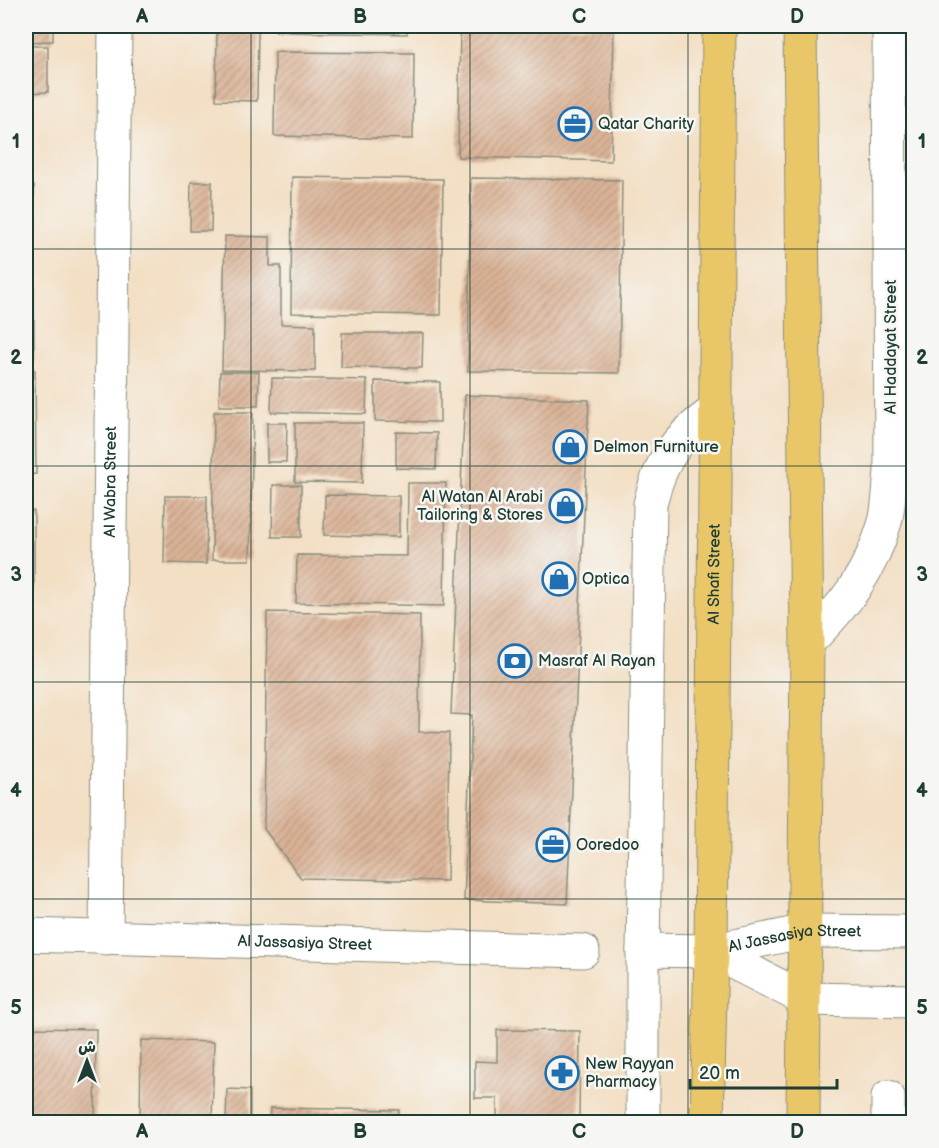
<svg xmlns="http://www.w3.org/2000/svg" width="939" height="1148" viewBox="0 0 939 1148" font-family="'Balsamiq Sans','Playpen Sans Arabic',sans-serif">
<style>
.building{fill:url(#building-hatch)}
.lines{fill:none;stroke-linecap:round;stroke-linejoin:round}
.minor-casing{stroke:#898e7c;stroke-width:35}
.major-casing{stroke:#898e7c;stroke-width:35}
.minor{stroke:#fff;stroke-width:33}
.major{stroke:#e9c769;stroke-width:33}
.grid{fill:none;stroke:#1f3d34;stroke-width:1.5;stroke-opacity:0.55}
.labels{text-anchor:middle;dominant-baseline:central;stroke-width:5;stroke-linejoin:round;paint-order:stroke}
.poi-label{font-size:16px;fill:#1f3d34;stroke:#f6f6f2;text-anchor:start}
.street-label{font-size:16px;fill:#1f3d34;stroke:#f6f6f2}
.neatline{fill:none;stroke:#1f3d34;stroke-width:2}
.grid-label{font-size:20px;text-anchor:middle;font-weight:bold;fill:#1f3d34}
</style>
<defs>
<pattern id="building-hatch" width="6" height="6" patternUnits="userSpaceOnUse" patternTransform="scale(1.5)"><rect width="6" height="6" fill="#dcb498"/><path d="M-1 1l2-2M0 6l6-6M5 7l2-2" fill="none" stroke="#b2947d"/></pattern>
</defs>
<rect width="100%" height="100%" fill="#f6f6f2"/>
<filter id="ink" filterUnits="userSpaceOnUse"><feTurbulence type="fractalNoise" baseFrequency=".0167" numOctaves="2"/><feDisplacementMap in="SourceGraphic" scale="12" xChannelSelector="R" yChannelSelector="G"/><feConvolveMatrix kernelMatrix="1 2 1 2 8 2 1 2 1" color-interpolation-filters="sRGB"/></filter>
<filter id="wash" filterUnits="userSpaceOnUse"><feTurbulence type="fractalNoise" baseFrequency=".008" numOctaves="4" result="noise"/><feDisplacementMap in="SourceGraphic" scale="24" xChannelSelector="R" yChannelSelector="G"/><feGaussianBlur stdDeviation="1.35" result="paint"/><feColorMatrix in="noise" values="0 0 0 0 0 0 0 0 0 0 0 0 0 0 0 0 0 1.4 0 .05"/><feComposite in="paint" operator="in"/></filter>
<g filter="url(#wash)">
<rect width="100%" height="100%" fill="#f3dfc4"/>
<g id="blocks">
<!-- building -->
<g class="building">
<polygon points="26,26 53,26 53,41 26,42"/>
<polygon points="217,26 258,26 257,101 216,100"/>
<polygon points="276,26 408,26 407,34 276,32"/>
<polygon points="460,26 614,26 611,161 458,157"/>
<polygon points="26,46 48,46 48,92 26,93"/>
<polygon points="275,52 414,53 413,139 274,136"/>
<polygon points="292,177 443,179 441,315 291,313"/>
<polygon points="471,178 622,180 619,373 468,371"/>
<polygon points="191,182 212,182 211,231 190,231"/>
<rect x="26" y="186" width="8" height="36"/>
<rect x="26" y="229" width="5" height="35"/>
<polygon points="225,236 270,237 270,266 281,266 281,324 315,325 315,371 222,370"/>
<rect x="26" y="272" width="8" height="88"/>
<polygon points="342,333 423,333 422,368 341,367"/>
<polygon points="26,370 35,370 36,474 26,475"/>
<polygon points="220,372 259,372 258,406 219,406"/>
<polygon points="272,378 367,380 366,414 271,412"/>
<polygon points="375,381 440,382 440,422 375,421"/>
<polygon points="465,395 589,400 567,904 464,900 472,715 451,714"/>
<polygon points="914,409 914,485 912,485 903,410"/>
<polygon points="214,412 253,412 250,560 212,560"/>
<polygon points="267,423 287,423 286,462 267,462"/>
<polygon points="295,423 363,423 362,483 295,482"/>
<polygon points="396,432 437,433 436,469 396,468"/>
<polygon points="408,483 446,483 444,606 296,603 297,555 407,556"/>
<polygon points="273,485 301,485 301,537 272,537"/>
<polygon points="325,495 399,496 399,537 324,535"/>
<polygon points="165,496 207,496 206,564 164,563"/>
<rect x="26" y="511" width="8" height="84"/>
<polygon points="267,612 420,615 419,732 449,733 447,881 301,878 264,829"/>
<polygon points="26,1028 96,1029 95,1122 26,1122"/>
<polygon points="497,1030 580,1031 579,1122 497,1122 497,1098 475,1098 475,1061 497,1062"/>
<polygon points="141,1040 214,1042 212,1122 140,1122"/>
<polygon points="227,1089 250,1090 250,1122 226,1122"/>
<polygon points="270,1108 399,1110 398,1122 269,1122"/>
</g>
</g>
</g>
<g filter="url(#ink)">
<use href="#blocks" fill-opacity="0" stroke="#898e7c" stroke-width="1.5"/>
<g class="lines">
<defs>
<g id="minor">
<path d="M807,643C844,606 870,574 885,522C889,507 889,488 891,471L889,26"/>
<path id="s1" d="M26,935L583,951"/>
<path id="s2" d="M106,938L115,26"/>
<path id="s3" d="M643,950L711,951L806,931L914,932"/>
<polyline points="711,951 805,999 914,1001"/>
<path d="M643,1122V950L650,504C661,458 677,437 716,410"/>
<polyline points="888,1122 888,1097"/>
</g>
<g id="major">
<polyline points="800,26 807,643 803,1122"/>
<path id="s4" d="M707,1122L711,951L719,26"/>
</g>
</defs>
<!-- minor casing -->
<use href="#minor" class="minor-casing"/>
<!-- major casing -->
<use href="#major" class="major-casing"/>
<!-- minor -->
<use href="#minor" class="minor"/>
<!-- major -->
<use href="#major" class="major"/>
</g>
</g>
<!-- grid -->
<path class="grid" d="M251,26V1122M470,26V1122M688,26V1122M26,249H914M26,466H914M26,682H914M26,899H914"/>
<!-- icons -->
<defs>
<symbol id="office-ring" viewBox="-11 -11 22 22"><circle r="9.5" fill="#f6f6f2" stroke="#1f6fb2" stroke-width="1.5"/><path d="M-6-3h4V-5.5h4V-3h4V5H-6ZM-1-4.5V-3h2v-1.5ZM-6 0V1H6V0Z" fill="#1f6fb2"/></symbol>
<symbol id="shop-ring" viewBox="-11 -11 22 22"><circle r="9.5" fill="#f6f6f2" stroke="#1f6fb2" stroke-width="1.5"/><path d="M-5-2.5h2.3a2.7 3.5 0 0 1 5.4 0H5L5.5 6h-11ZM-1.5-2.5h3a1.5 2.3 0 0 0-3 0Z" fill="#1f6fb2"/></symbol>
<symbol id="bank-ring" viewBox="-11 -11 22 22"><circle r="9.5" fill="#f6f6f2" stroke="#1f6fb2" stroke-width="1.5"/><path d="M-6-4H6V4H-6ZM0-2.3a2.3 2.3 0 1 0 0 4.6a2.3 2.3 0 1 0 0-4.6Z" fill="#1f6fb2"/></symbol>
<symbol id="pharmacy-ring" viewBox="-11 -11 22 22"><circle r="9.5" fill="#f6f6f2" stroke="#1f6fb2" stroke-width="1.5"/><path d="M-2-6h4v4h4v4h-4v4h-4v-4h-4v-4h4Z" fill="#1f6fb2"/></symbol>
</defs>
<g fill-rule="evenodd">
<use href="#office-ring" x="556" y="105" width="38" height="38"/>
<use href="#shop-ring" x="551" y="428" width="38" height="38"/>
<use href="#shop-ring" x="547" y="487" width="38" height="38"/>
<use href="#shop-ring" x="540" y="560" width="38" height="38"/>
<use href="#bank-ring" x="496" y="642" width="38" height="38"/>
<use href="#office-ring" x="534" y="826" width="38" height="38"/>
<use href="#pharmacy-ring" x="543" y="1054" width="38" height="38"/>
</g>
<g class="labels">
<!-- poi labels -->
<g class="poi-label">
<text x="598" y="124">Qatar Charity</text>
<text x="593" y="447">Delmon Furniture</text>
<text x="543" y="497" text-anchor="end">Al Watan Al Arabi<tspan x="543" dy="18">Tailoring &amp; Stores</tspan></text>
<text x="582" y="579">Optica</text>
<text x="538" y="661">Masraf Al Rayan</text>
<text x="576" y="845">Ooredoo</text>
<text x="585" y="1064">New Rayyan<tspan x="585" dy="18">Pharmacy</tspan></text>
</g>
<!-- street labels -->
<g class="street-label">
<text transform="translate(891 347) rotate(-90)">Al Haddayat Street</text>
<text stroke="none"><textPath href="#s2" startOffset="456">Al Wabra Street</textPath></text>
<text stroke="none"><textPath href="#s4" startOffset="548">Al Shafi Street</textPath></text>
<text stroke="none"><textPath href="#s3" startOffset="153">Al Jassasiya Street</textPath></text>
<text stroke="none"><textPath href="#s1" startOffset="279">Al Jassasiya Street</textPath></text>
</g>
</g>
<!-- margin -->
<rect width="939" height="1148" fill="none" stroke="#f6f6f2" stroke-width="66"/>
<!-- north arrow -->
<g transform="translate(87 1061)" stroke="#f6f6f2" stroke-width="4.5" paint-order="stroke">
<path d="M0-4.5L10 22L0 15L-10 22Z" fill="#1f3d34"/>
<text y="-9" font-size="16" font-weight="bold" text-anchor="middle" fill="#1f3d34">ش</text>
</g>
<!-- scale -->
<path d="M690 1079v9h147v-9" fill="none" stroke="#1f3d34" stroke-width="3"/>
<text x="699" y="1079" font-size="18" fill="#1f3d34" stroke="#f6f6f2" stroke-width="4.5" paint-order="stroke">20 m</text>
<rect x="33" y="33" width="873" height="1082" class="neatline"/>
<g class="grid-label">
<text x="142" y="23">A</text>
<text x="360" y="23">B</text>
<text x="579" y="23">C</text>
<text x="797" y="23">D</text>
<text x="16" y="148">1</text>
<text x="922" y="148">1</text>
<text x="16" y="364">2</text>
<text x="922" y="364">2</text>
<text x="16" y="581">3</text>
<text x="922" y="581">3</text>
<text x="16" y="797">4</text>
<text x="922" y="797">4</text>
<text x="16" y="1014">5</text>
<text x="922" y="1014">5</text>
<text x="142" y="1138">A</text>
<text x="360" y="1138">B</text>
<text x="579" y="1138">C</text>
<text x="797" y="1138">D</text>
</g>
</svg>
